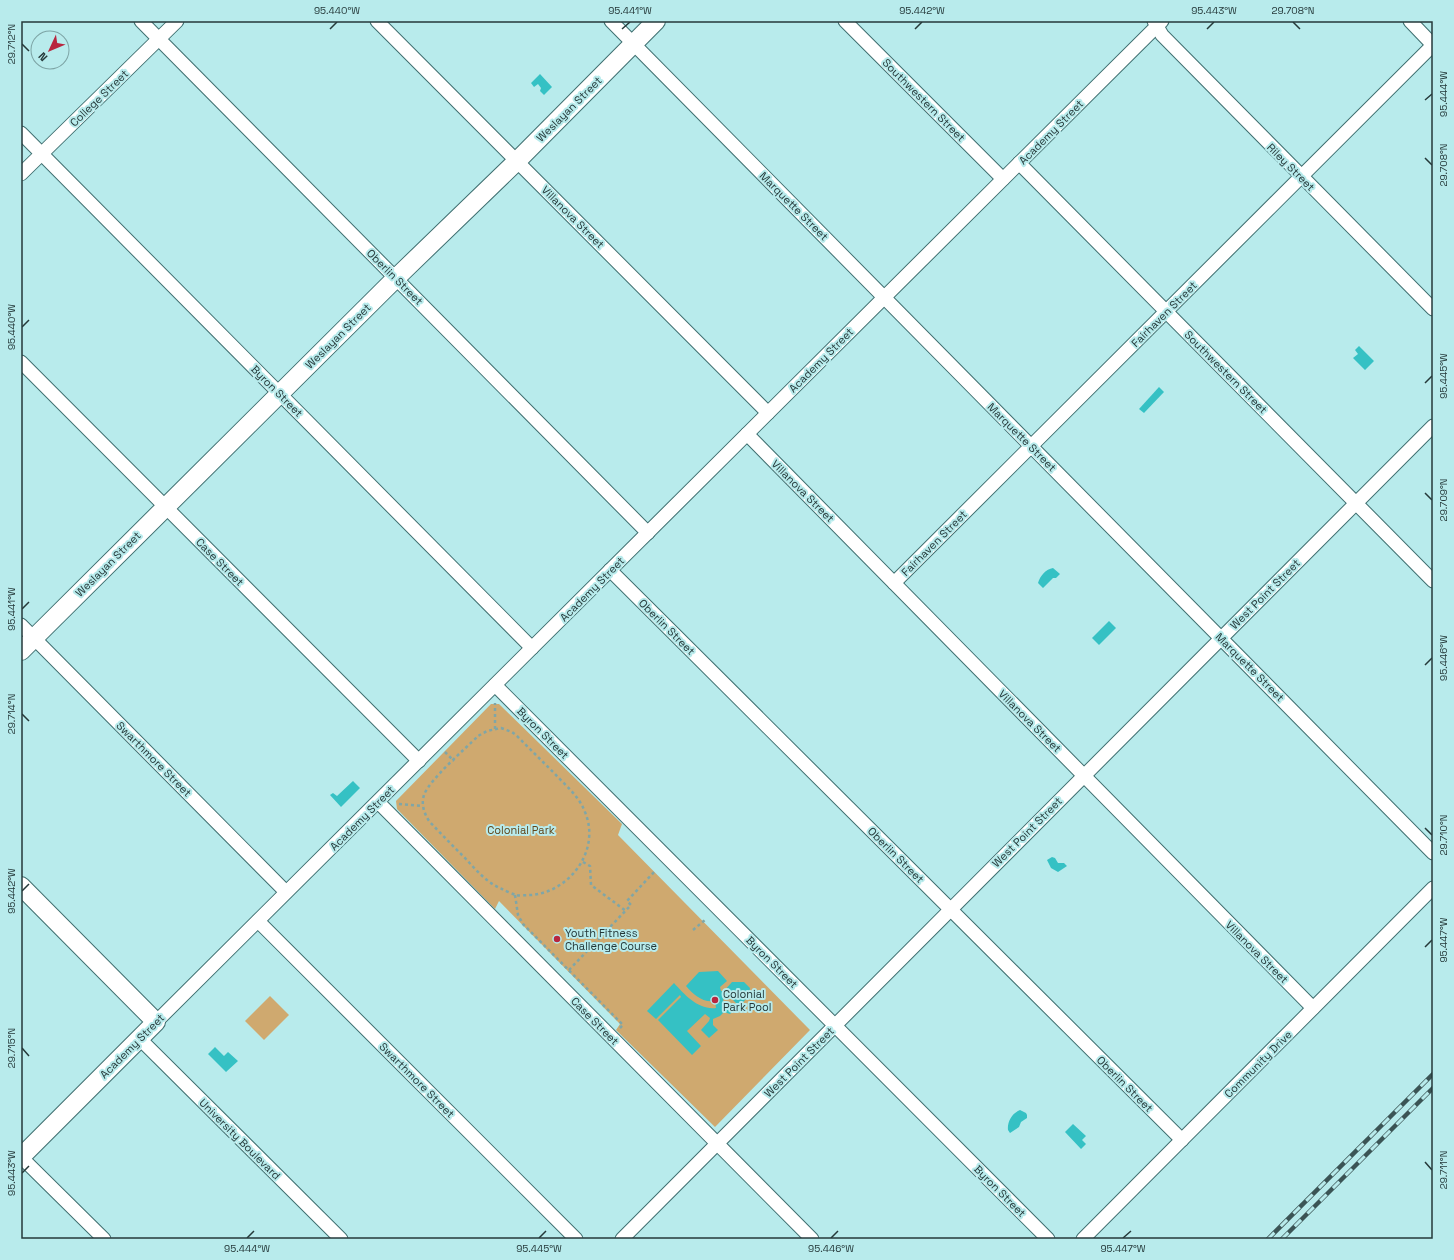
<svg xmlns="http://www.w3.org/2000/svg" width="1454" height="1260" viewBox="0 0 1454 1260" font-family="'Space Grotesk',sans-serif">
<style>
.green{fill:#cfa96f}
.water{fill:#35c1c4}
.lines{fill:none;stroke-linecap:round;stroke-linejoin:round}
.street-casing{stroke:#3f6f70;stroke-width:15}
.secondary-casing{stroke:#3f6f70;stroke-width:20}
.path{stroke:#7fa6a7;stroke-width:2.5;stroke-dasharray:3 3;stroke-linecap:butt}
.street{stroke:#fff;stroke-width:13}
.secondary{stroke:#fff;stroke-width:18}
.rail-casing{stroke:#3b5455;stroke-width:4.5}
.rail{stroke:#b8ebec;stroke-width:3;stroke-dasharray:9;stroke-linecap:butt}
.ticks{fill:none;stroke:#25393a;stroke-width:1.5}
.poi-dot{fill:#b8263f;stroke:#b8ebec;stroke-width:1.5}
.labels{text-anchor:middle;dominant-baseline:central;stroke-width:4;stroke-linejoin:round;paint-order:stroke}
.street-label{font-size:11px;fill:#25393a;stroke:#b8ebec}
.park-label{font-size:11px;fill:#60461b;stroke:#b8ebec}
.poi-label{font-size:11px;fill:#25393a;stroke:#b8ebec;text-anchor:start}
.neatline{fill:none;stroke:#25393a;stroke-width:1.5}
.ticks-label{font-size:10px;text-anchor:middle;fill:#25393a}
</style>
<rect width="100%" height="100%" fill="#b8ebec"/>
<!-- green -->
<g class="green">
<polygon points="491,704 499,704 622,824 618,835 810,1030 715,1127 616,1030 620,1024 499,901 495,909 397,809 396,801"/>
<polygon points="270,996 289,1015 264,1040 245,1021"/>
</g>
<!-- water -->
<g class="water">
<polygon points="540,74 552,87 544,95 540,91 541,88 538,84 534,87 531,83"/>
<polygon points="1359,346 1374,361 1365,370 1353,358 1358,354 1355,350"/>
<polygon points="1159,387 1164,392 1144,413 1139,409"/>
<path d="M1053,568L1060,574L1056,578H1053L1043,588L1038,583C1040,576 1046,569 1053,568Z"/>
<polygon points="1109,621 1116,628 1099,645 1092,638"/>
<polygon points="353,781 360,788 341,807 330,795 333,793 337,796"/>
<polygon points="1052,857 1055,858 1058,863 1064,863 1067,866 1058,872 1051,868 1047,860"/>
<path d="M718,971L727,981L720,987L721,991H724L732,982H744L750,988C749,995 747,999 741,1004L736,1003L731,998L725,997L723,1000L725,1004L731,1006L733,1011L730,1014L724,1012L720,1016L713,1019V1025L718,1030L709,1038L701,1030L709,1021L710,1018L705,1014L687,1031L701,1046L692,1055L658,1020L681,997L680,995L656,1019L647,1011L674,983C685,995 698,1010 716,1008L715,1001C702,1003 693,994 686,986L699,972Z"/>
<polygon points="215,1047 224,1056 228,1052 238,1061 226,1072 208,1054"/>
<path d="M1020,1110L1026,1113L1027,1115V1118L1021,1122L1019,1127L1010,1133L1008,1130C1007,1122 1012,1113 1020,1110Z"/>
<polygon points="1073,1124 1086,1136 1082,1140 1086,1144 1081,1149 1065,1132"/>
</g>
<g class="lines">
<defs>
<g id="street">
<polyline points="141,21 648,533"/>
<polyline points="377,21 768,413"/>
<polyline points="611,21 1433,853"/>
<polyline points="845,21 1003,179"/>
<polyline points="1154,21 1162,35 1433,309"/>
<polyline points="1410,21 1433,45"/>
<polyline points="21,133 532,648"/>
<polyline points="1019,163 1433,581"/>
<polyline points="21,174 177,21"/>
<polyline points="21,362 419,761"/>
<polyline points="747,434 1313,1008"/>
<polyline points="610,570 1182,1140"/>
<polyline points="894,583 1433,45"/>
<polyline points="21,625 286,892"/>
<polyline points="495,685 1048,1239"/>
<polyline points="378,802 812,1239"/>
<polyline points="258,921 576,1239"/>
<polyline points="156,1022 1162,21"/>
<polyline points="140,1039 341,1239"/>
<polyline points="21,1157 104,1239"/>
<polyline points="622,1239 1433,426"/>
<polyline points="1083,1239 1433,888"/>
</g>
<g id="secondary">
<polyline points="21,651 396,278 517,161 656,21"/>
<polyline points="21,886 156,1022 21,1157"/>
</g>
</defs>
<!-- street casing -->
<use href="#street" class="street-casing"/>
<!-- secondary casing -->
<use href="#secondary" class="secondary-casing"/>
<!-- path -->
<g class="path">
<path d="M501,728L512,732L516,735C529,748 542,761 555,774C566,786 579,796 585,812C601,850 570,892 531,895C526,895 520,896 516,895C512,894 506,891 502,889C487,883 476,870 465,858C453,846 441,834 429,821C424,813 421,804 424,795C429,780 465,749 478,736L487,731Z"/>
<polyline points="495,729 495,703"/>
<polyline points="445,752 454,761"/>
<polyline points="399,804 423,806"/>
<polyline points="583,862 590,866 591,885 626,911"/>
<polyline points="515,895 518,915 523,924 623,1025 620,1028"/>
<polyline points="693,930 705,920"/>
<polyline points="569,970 631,905 627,901 655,871"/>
</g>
<!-- street -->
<use href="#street" class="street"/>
<!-- secondary -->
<use href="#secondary" class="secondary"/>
<defs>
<g id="rail">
<polyline points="1268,1239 1433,1074"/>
<polyline points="1282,1239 1433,1088"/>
</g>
</defs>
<!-- rail casing -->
<use href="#rail" class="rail-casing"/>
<!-- rail -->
<use href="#rail" class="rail"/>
</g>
<!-- ticks -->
<path class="ticks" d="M1293,22L1300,29M330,29L337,22M622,29L630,22M915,29L922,22M1207,29L1214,22M22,44L29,51M1425,100L1432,94M1425,158L1432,165M22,327L29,320M1425,383L1432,376M1425,493L1432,500M22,609L29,602M1425,665L1432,658M22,714L29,721M1425,828L1432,835M22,891L29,884M1425,947L1432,940M22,1048L29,1056M1425,1162L1432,1170M22,1173L29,1166M247,1238L254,1231M539,1238L546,1231M831,1238L838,1231M1123,1238L1131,1231"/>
<!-- markers -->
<g class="poi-dot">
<circle cx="557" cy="939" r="4"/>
<circle cx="715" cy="1000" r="4"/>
</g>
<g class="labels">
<!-- street labels -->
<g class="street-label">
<text transform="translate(99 98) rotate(-44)">College Street</text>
<text transform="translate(924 100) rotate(45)">Southwestern Street</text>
<text transform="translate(569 109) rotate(-45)">Weslayan Street</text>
<text transform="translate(1051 132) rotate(-45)">Academy Street</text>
<text transform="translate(1291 167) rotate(45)">Riley Street</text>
<text transform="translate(794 206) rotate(45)">Marquette Street</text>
<text transform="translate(573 217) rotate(45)">Villanova Street</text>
<text transform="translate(395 277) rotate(45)">Oberlin Street</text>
<text transform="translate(1164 314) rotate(-45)">Fairhaven Street</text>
<text transform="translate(338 336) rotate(-45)">Weslayan Street</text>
<text transform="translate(821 360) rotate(-45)">Academy Street</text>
<text transform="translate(1226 372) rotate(45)">Southwestern Street</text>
<text transform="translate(277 391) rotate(45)">Byron Street</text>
<text transform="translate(1022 437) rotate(45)">Marquette Street</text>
<text transform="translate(803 491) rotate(45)">Villanova Street</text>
<text transform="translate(934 543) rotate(-45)">Fairhaven Street</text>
<text transform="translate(220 562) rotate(45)">Case Street</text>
<text transform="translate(108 564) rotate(-45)">Weslayan Street</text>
<text transform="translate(592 589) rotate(-45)">Academy Street</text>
<text transform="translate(1265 594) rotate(-45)">West Point Street</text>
<text transform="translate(667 627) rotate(45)">Oberlin Street</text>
<text transform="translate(1250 667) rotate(45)">Marquette Street</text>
<text transform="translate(1030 721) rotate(45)">Villanova Street</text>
<text transform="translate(543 733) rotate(45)">Byron Street</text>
<text transform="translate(154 759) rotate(45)">Swarthmore Street</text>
<text transform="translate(362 818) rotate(-45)">Academy Street</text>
<text transform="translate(1027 832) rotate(-45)">West Point Street</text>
<text transform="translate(896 855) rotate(45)">Oberlin Street</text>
<text transform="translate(1257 952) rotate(45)">Villanova Street</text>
<text transform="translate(772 962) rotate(45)">Byron Street</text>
<text transform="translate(595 1021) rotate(45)">Case Street</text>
<text transform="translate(132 1046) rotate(-45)">Academy Street</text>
<text transform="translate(799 1062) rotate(-45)">West Point Street</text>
<text transform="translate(1258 1064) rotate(-45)">Community Drive</text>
<text transform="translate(417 1080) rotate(45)">Swarthmore Street</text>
<text transform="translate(1125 1084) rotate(45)">Oberlin Street</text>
<text transform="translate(240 1139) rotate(45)">University Boulevard</text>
<text transform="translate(1000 1191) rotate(45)">Byron Street</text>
</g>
<!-- park labels -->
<g class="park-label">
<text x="521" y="830">Colonial Park</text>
</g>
<!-- poi labels -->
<g class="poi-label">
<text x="565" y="933">Youth Fitness<tspan x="565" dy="13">Challenge Course</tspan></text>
<text x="723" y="994">Colonial<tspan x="723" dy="13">Park Pool</tspan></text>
</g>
</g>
<!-- border -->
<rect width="1454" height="1260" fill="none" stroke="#b8ebec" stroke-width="44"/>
<!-- north arrow -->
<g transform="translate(50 50) rotate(226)"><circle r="19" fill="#b8ebec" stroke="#7da4a5"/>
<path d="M0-3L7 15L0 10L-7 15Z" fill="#b8263f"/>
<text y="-6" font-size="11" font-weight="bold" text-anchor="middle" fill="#25393a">N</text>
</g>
<rect x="22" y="22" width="1410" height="1216" class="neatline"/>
<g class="ticks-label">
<text x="337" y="14">95.440°W</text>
<text x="630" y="14">95.441°W</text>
<text x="922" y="14">95.442°W</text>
<text x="1214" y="14">95.443°W</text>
<text x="1293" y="14">29.708°N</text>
<text transform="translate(11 44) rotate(-90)" y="4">29.712°N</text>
<text transform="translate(1443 94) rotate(-90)" y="4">95.444°W</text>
<text transform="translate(1443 165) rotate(-90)" y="4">29.708°N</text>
<text transform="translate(11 327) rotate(-90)" y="4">95.440°W</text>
<text transform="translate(1443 376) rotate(-90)" y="4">95.445°W</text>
<text transform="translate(1443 500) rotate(-90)" y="4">29.709°N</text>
<text transform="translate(11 609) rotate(-90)" y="4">95.441°W</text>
<text transform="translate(1443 658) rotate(-90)" y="4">95.446°W</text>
<text transform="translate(11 714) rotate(-90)" y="4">29.714°N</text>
<text transform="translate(1443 835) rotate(-90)" y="4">29.710°N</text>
<text transform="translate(11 891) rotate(-90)" y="4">95.442°W</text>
<text transform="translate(1443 940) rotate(-90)" y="4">95.447°W</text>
<text transform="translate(11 1048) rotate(-90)" y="4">29.715°N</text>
<text transform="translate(1443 1170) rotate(-90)" y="4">29.711°N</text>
<text transform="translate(11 1173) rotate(-90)" y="4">95.443°W</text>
<text x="247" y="1252">95.444°W</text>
<text x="539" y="1252">95.445°W</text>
<text x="831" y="1252">95.446°W</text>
<text x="1123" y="1252">95.447°W</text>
</g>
</svg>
